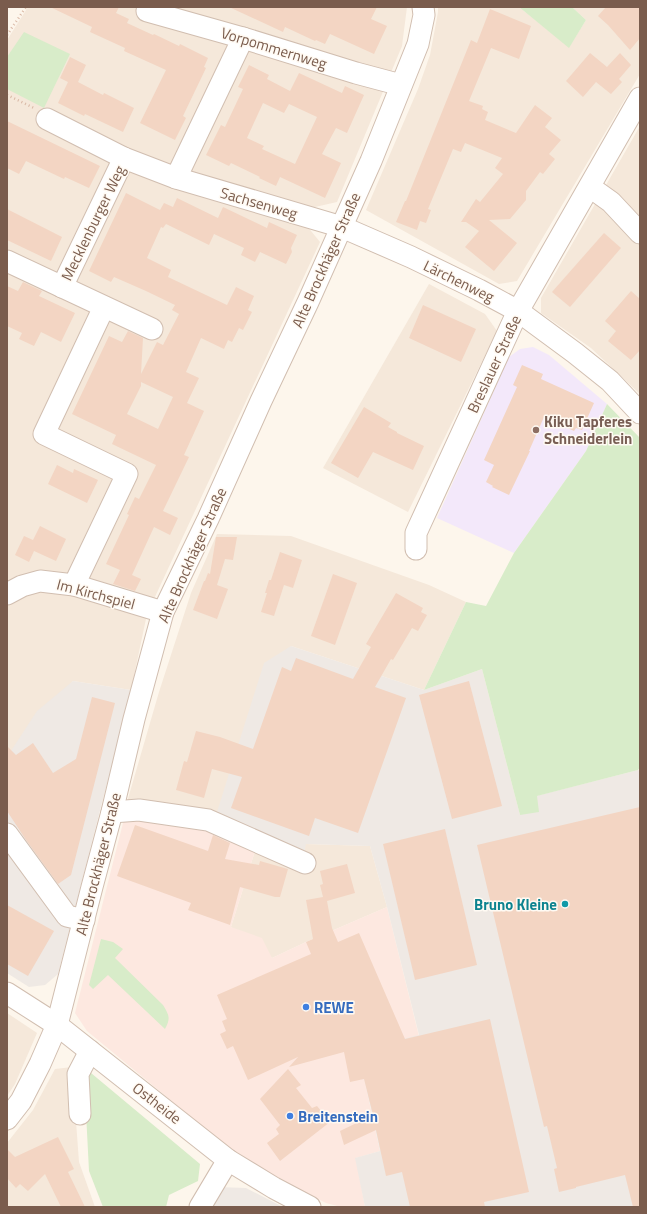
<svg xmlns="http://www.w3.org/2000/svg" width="647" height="1214" viewBox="0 0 647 1214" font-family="'Titillium Web',sans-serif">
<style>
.residential{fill:#f5e8da}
.commercial{fill:#fde8e0}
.industrial{fill:#efe9e4}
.education{fill:#f3e8fa}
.green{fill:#d8ecc9}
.building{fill:#f3d5c3;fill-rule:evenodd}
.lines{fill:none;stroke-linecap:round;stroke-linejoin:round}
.minor-casing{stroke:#d1beb0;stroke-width:23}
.path{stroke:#d9b8a5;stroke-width:2.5;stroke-dasharray:1 3;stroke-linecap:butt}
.minor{stroke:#fff;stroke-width:21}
.education-dot{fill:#8d6e63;stroke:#fffaf3;stroke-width:1.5}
.culture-dot{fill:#0f9aa8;stroke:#fffaf3;stroke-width:1.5}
.shop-dot{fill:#3f7fe0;stroke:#fffaf3;stroke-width:1.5}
.labels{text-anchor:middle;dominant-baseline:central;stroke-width:3;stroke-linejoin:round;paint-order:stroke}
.street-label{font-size:15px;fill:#7a5c4d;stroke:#fffaf3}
.education-label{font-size:15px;font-weight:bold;fill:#785e54;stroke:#fffaf3;text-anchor:start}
.culture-label{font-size:15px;font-weight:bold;fill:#0d838f;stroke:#fffaf3;text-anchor:end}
.shop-label{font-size:15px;font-weight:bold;fill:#366cbe;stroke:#fffaf3;text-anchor:start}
</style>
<rect width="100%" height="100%" fill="#fdf6ec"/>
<!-- residential -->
<g class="residential">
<polygon points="28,7 407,7 402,46 337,202 315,207 307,226 320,242 147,614 131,690 73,681 7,757 7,40"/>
<polygon points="438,7 519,7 569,47 586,20 572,7 640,7 640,74 517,281 499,284 366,210 418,89 430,55 438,12"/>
<polygon points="640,126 640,394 591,348 541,313 541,298"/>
<polygon points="429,284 485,314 497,331 408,512 323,468"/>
<polygon points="217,534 291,536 429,585 466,602 424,690 291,646 216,815 127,802 159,692 191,593"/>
<polygon points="260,835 304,854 305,844 370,846 387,907 306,942 272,958 231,927"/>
<polygon points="7,1013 37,1033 15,1084 7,1096"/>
<polygon points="72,1067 79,1162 95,1207 7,1207 7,1143 33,1110 55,1069"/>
</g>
<!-- commercial -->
<polygon class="commercial" points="124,819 260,835 231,927 262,938 272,958 306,942 387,907 419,1036 358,1050 380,1151 356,1158 365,1207 341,1207 326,1203 284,1182 237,1155 87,1031 75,1013"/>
<!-- industrial -->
<g class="industrial">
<polygon points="291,646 424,690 482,669 520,815 536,796 638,770 640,771 640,1207 365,1207 355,1158 380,1151 358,1050 419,1035 387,907 370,846 306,844 304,854 216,815 264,663"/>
<polygon points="73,681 131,690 58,974 45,985 29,987 7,973 7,757 37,711"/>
<polygon points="217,1187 246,1188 283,1207 206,1207"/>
</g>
<!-- education -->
<polygon class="education" points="533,347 549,355 607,404 586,451 514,553 437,518 509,357 520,349"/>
<!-- green -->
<g class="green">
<polygon points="519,7 572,7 586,20 569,48"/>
<polygon points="24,32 70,54 44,108 7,89 7,57"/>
<polygon points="607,404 640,438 640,767 638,770 537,796 539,812 520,815 482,669 424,690 466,602 486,606 514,553 586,451"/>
<path d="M101,939L113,942L123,949L115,958L163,1005C169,1015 171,1018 165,1029L108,975L93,989L89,985Z"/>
<polygon points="91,1073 200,1164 198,1181 169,1195 166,1207 103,1207 89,1171 84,1074"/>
</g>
<!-- building -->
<g class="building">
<polygon points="50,7 119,7 116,13 129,19 127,23 153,35 154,34 179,46 180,44 208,58 204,67 206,68 183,116 186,118 175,140 140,123 166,70 124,51 125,48 90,32 92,27"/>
<polygon points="229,7 377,7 371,19 387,26 374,54 330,34 325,44 316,40 315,41 285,27 283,32"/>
<polygon points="606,7 640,7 640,38 630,50 608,25 598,16"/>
<polygon points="490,9 531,26 519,59 491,48 469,101 483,106 482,109 488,112 485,120 516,133 535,105 552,118 545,127 561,140 549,154 555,159 543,174 540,172 526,191 526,200 510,219 489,220 517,243 494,271 465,247 479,231 466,222 461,222 476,199 480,202 503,174 495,168 502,158 465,143 461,152 453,149 428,209 431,210 426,223 420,221 417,230 396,222 405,201 406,201 471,40 477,43"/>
<polygon points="590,53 607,67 620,53 631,65 619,79 622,82 611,94 596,82 583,97 566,81"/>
<polygon points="70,57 86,65 78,82 103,95 104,93 134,108 123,132 85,114 84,116 58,103 68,82 60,78"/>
<path d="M249,65L269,75L267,79L290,91L299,73L342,93L345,86L364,95L347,133L336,128L322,154L341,163L325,198L280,177L276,186L259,178L260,177L231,163L229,166L206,155L221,125L225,127L243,89L238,87ZM263,103L284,113L289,104L317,117L295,164L262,149L264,146L247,138Z"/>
<polygon points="7,121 100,166 89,188 65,177 64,179 26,161 19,174 7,168"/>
<path d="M126,193L160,210L164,203L173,207L177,198L218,218L223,207L267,228L269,222L297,235L291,248L292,252L286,264L260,252L255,262L241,255L244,248L214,234L209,245L166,224L163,228L161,227L147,258L171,270L168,277L227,305L236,287L254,296L248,310L252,312L243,330L239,328L232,342L228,340L224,349L201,338L186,372L199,378L187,403L204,411L184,455L189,457L163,511L178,518L170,535L154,527L132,575L141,579L135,591L113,584L120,570L106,564L129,515L127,514L135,497L139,499L156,465L112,444L116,435L72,414L109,336L122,342L128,331L143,338L141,374L157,342L163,345L179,314L172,310L175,305L146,291L114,277L111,282L89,271ZM141,382L173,397L158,429L127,414L141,386Z"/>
<polygon points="7,209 62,237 51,261 7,240"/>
<polygon points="604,233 621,248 570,307 552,292"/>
<polygon points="23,282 42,291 39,296 75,313 61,342 41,332 34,346 19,339 22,333 7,326 7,286 18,291"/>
<polygon points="631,291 640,299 640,350 631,360 608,341 616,331 605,321"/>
<polygon points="423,305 476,329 461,362 409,338"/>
<polygon points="522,365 543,374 541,379 594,403 582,430 576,428 574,431 544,417 529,451 530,451 509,495 492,487 493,486 486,482 494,465 484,460 517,387 513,385"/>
<polygon points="364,407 391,423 388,427 397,432 397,433 424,446 413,470 373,452 358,478 331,463"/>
<polygon points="57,465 73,473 74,469 98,480 87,503 48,484"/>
<polygon points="40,526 66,539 56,561 34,551 29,562 15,555 24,536 33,540"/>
<polygon points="216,537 237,537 233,560 225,559 217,585 228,589 217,619 193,610 204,581 205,581 208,573 210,574"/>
<polygon points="280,552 302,560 293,588 284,585 274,616 261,612 267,593 265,593 269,580 271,580"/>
<polygon points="333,574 357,583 335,645 311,636"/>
<polygon points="396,593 423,608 421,612 427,615 418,631 412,628 393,660 391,659 375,687 406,698 358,833 315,818 309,836 231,808 242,777 212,769 204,798 176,790 184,761 187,762 196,731 220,737 253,749 282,667 291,671 296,658 353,679 371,647 366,644"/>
<polygon points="469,681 502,806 452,819 419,695"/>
<polygon points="92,697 115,703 71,875 58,884 26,840 7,811 7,746 16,755 33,743 53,773 76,759"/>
<polygon points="640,807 640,1207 633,1207 625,1175 576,1187 576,1188 559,1192 554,1169 557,1168 547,1126 544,1127 477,845"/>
<polygon points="135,825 208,851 213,835 230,843 225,859 259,865 260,861 288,869 280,897 275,897 240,887 230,925 188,910 191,903 117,876"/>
<polygon points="445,829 477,965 415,980 383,844"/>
<polygon points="347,864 355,893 327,901 332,928 338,942 359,933 405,1039 490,1019 529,1192 484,1202 485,1207 410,1207 402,1172 386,1176 376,1130 344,1145 340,1131 373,1115 364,1079 350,1082 344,1052 289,1067 298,1057 248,1080 233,1046 227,1049 220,1034 226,1031 222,1021 227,1019 217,995 311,954 306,942 313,939 306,900 323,897 320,885 323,884 320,871"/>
<polygon points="7,905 54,931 28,976 7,964"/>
<polygon points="288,1069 301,1085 296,1088 312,1108 317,1106 330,1122 280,1161 267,1143 279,1134 276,1129 280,1125 260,1099"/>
<polygon points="58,1137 74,1169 68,1172 85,1207 61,1207 45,1174 28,1191 20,1184 16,1188 7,1178 7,1149 15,1157"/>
</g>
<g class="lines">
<defs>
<g id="minor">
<polyline points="147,11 243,38 356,73 401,85"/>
<polyline points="47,119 124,158 176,178 342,227 411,257 479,290 518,311 575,353 610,381 640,413"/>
<polyline points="176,178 243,38"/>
<polyline points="590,187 611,202 640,233"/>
<polyline points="7,261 152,329"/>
<polyline points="62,287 124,158"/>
<polyline points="416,549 416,533 518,311 640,98"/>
<polyline points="74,585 127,474 44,434 104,307"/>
<polyline points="7,594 22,586 40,581 74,585 163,612"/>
<polyline points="112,812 139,810 208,820 305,863"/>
<polyline points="7,834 67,916 84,920"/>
<polyline points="7,993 57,1025 228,1160 274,1188 310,1207"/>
<polyline points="80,1114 78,1074 90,1051"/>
<polyline points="7,1119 21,1101 40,1064 57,1025 92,887 112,812 134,719 163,612 208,519 261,401 308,302 371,161 418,44 424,15 423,7"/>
<polyline points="200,1207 228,1160"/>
</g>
</defs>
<!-- minor casing -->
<use href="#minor" class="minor-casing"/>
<!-- path -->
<g class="path">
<polyline points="7,35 26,7"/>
<polyline points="7,95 34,108"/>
</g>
<!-- minor -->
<use href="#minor" class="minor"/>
</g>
<!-- markers -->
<circle class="education-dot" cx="536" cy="430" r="4"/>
<circle class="culture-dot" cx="565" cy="904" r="4"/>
<g class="shop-dot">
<circle cx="306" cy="1007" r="4"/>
<circle cx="290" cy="1116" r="4"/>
</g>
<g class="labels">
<!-- street labels -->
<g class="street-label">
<text transform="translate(274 48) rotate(17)">Vorpommernweg</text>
<text transform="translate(259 203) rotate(16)">Sachsenweg</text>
<text transform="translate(93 223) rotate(-64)">Mecklenburger Weg</text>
<text transform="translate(326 260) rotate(-66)">Alte Brockhäger Straße</text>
<text transform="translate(459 281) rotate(26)">Lärchenweg</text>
<text transform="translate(494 364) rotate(-65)">Breslauer Straße</text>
<text transform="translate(192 555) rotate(-66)">Alte Brockhäger Straße</text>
<text transform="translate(96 594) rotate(15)">Im Kirchspiel</text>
<text transform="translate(98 864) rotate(-76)">Alte Brockhäger Straße</text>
<text transform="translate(157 1103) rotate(38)">Ostheide</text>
</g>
<!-- education labels -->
<g class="education-label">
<text x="544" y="421">Kiku Tapferes<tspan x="544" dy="17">Schneiderlein</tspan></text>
</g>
<!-- culture labels -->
<g class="culture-label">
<text x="557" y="904">Bruno Kleine</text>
</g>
<!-- shop labels -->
<g class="shop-label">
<text x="314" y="1007">REWE</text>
<text x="298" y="1116">Breitenstein</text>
</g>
</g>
<!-- border -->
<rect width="647" height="1214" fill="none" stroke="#7a5c4d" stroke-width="16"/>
</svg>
